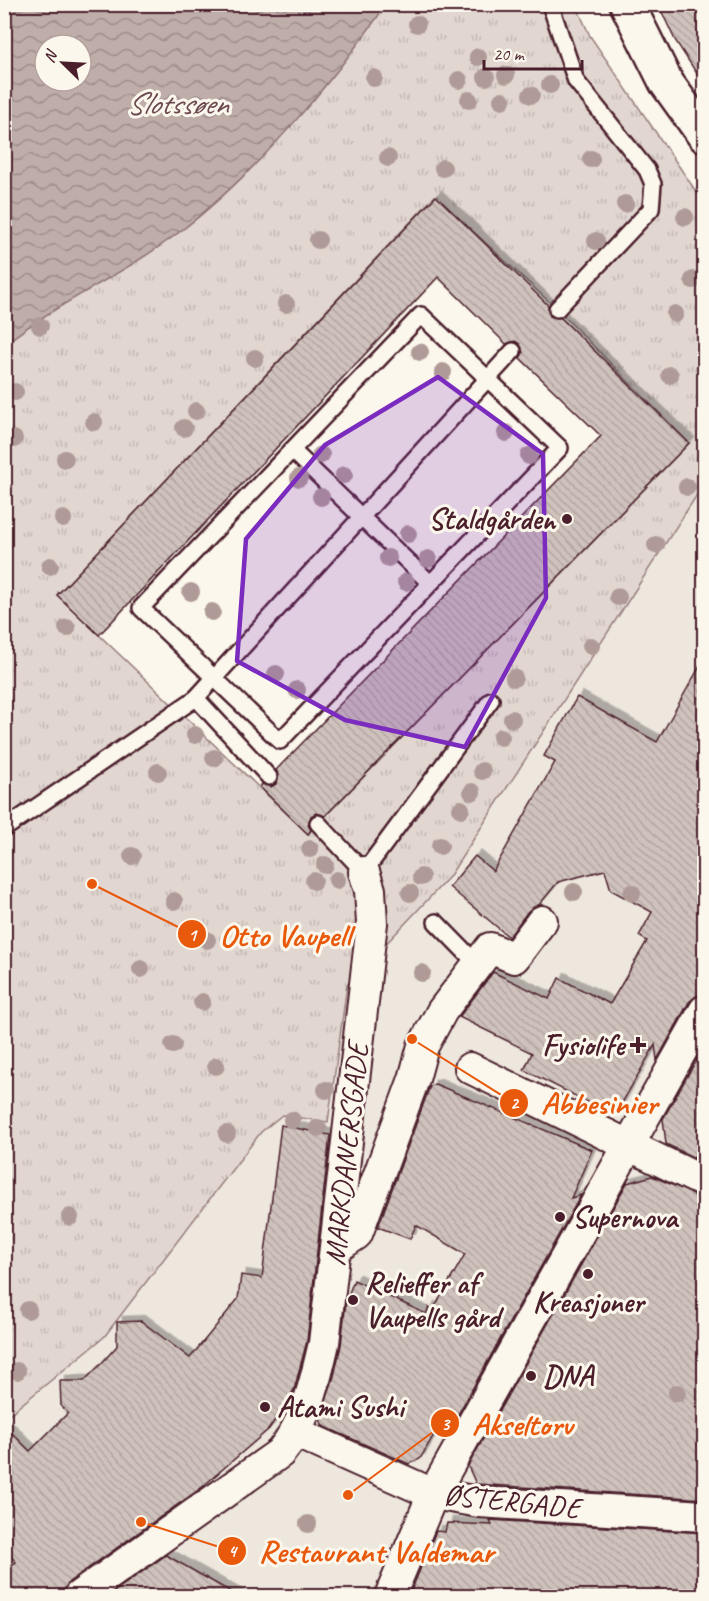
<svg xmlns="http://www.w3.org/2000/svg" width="709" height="1601" viewBox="0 0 709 1601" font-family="Caveat,sans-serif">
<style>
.built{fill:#eee7de}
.grass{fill:url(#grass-tufts);stroke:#967b7e;stroke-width:1.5;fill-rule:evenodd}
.water{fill:url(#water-waves);stroke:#907477;stroke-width:1.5;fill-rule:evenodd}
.building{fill:url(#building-back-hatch);stroke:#4a1f2b;stroke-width:1.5;filter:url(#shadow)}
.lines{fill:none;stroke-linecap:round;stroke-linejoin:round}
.lane-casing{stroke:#4a1f2b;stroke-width:20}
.street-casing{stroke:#4a1f2b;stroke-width:34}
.secondary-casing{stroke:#4a1f2b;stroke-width:38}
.lane{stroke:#fbf7ec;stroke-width:15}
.street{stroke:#fbf7ec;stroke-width:30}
.secondary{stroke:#fbf7ec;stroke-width:33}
.tree{fill:#af9a98}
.marked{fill:#7b2cbf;fill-opacity:0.2;stroke:#7b2cbf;stroke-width:4.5;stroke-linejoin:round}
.poi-dot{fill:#4a1f2b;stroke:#fbf7ec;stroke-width:2}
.labels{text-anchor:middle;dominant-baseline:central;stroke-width:6;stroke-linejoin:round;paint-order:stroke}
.poi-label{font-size:30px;font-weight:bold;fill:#4a1f2b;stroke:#fbf7ec;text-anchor:start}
.street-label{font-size:30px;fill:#4a1f2b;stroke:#fbf7ec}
.water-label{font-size:32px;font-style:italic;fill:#6d4a51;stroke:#fbf7ec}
.leader{fill:none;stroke:#e8590c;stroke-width:2}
.callout-dot{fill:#e8590c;stroke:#fbf7ec;stroke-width:2}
.mark-label{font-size:18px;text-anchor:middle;font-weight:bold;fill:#fff}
.callout-label{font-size:32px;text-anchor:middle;font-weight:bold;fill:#e8590c;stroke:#fbf7ec;stroke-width:6;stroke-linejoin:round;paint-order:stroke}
</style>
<defs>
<pattern id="grass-tufts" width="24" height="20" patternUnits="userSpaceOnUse" patternTransform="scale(1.5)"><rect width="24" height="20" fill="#e2d7d0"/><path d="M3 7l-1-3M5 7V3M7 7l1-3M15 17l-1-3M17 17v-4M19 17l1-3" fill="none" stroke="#c3b8b3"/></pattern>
<pattern id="water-waves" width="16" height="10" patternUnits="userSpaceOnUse" patternTransform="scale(1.5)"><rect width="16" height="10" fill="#bfadaa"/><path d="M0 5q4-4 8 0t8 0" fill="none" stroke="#9d8c8b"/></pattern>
<pattern id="building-back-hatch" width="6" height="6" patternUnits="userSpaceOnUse" patternTransform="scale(1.5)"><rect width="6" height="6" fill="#cfc2bc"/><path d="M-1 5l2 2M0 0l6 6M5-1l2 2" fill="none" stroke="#b3a6a2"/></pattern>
<filter id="shadow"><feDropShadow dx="5.5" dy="-5.5" stdDeviation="0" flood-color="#0004"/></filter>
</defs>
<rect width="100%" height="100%" fill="#fbf7ec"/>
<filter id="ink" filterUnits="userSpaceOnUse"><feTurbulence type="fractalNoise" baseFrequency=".0167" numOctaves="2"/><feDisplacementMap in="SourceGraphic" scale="12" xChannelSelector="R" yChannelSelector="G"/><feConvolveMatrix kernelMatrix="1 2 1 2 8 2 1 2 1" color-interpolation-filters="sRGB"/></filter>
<g filter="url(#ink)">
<!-- built -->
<polygon class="built" points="704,484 704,1596 5,1596 5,1418 104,1337 261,1132 282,1115 328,1122 347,985 449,877"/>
<!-- grass -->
<path class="grass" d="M386,5H576L590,36L704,203V484L449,877L347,985L328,1122L282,1115L261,1132L104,1337L5,1418V344C59,301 123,275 178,233C254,176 331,83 386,5ZM435,196L557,309L689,443L308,834L57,595Z"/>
<!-- water -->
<path class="water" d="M5,4H386V5C330,85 256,174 178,233C123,275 59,301 5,344ZM45,45H81V81H45Z"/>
<!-- building -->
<g class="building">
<polygon points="658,4 705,4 705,86 675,40"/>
<polygon points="436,196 548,305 550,316 561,318 689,443 325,816 316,813 311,816 308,825 311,830 308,834 260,787 262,784 271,787 276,784 279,775 276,770 601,436 520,358 523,353 520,344 515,341 506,344 438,277 99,635 57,595"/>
<polygon points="705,657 705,994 696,996 689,1002 657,1060 655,1045 619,1108 612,1105 609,1113 524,1070 532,1053 459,1017 493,972 549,999 559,978 610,1004 647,941 639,936 652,912 611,890 605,870 558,882 539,905 528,911 509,937 449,887 475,856 493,871 555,762 544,756 577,697 657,742"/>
<polygon points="705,1045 705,1163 666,1144 663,1119"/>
<polygon points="435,1084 592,1150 571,1198 581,1195 452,1425 447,1412 420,1459 409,1464 323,1426 320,1420 334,1376 341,1345 346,1301 354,1280 426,1314 429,1307 433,1310 465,1254 416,1225 410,1239 378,1227 430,1086"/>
<polygon points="281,1125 330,1135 307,1341 294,1390 269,1429 201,1488 69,1582 62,1596 4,1596 4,1570 16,1562 4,1548 4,1425 30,1451 68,1413 61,1406 60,1381 84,1381 98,1367 117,1346 117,1322 141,1321 190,1358 238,1299 241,1275 262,1278"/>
<polygon points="652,1176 705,1199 705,1499 476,1484 468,1466 627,1183"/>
<polygon points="490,1520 705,1533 705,1596 409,1596 436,1531 445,1532 447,1523 492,1525"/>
<polygon points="166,1555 238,1596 108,1596"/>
</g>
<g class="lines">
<defs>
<g id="lane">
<polyline points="550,4 576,81 647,170 653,184 651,209 557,309"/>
<polygon points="421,315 560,448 280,741 141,608"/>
<polyline points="292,450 430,583"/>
<polyline points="196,698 269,777"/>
<polyline points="318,823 364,872 491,700"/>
<polyline points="4,829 196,698 513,351"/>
<polyline points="436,922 477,964"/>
</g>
<g id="street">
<polyline points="470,1068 704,1182"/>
<polyline points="335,1249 357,1234 414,1079 423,1046 442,1011 490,948 514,958 542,921"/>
<polyline points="297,1433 433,1494 479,1502 704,1516"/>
<path d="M79,1596L280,1453C307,1421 315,1382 324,1343L372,923L370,890L364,872"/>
<polyline points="390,1596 433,1494 704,1011"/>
</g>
<polyline id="secondary" points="627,4 666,82 704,135"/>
</defs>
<!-- lane casing -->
<use href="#lane" class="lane-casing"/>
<!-- street casing -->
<use href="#street" class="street-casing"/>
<!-- secondary casing -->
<use href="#secondary" class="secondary-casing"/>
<!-- lane -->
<use href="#lane" class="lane"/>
<!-- street -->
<use href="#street" class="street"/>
<!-- secondary -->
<use href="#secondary" class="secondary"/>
</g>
<!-- trees -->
<g class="tree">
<circle cx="417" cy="24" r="9"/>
<circle cx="478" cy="57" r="9"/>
<circle cx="506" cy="75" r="9"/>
<circle cx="486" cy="77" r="9"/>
<circle cx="374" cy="78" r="9"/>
<circle cx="459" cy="80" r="9"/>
<circle cx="550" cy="85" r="9"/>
<circle cx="531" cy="95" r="9"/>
<circle cx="469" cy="100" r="9"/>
<circle cx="502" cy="100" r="9"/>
<circle cx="388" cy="158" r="9"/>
<circle cx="591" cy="159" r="9"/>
<circle cx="443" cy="168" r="9"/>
<circle cx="625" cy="204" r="9"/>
<circle cx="685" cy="217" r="9"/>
<circle cx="318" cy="240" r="9"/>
<circle cx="596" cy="241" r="9"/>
<circle cx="693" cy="280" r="9"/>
<circle cx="286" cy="304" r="9"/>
<circle cx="675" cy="314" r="9"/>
<circle cx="40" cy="326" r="9"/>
<circle cx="420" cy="352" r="9"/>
<circle cx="255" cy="358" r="9"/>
<circle cx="443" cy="372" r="9"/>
<circle cx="670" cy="375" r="9"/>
<circle cx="15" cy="392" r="9"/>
<circle cx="196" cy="411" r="9"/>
<circle cx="94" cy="422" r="9"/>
<circle cx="184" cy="428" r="9"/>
<circle cx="506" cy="433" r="9"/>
<circle cx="14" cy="439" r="9"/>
<circle cx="321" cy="455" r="9"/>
<circle cx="529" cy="456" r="9"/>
<circle cx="65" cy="459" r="9"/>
<circle cx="344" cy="475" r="9"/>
<circle cx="299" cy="478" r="9"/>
<circle cx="687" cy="487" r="9"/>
<circle cx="321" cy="497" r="9"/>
<circle cx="63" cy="519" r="9"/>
<circle cx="408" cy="534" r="9"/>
<circle cx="656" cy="545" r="9"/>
<circle cx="388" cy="558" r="9"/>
<circle cx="428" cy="559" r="9"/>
<circle cx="50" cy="566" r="9"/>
<circle cx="406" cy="582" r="9"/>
<circle cx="191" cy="592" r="9"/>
<circle cx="618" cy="597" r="9"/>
<circle cx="212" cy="612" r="9"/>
<circle cx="67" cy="628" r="9"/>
<circle cx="591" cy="646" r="9"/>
<circle cx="276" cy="674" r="9"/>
<circle cx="514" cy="678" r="9"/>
<circle cx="297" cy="690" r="9"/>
<circle cx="512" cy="719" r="9"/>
<circle cx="195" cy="735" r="9"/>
<circle cx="501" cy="737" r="9"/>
<circle cx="214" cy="758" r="9"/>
<circle cx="482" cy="771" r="9"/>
<circle cx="158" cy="772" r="9"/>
<circle cx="472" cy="792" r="9"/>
<circle cx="461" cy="809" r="9"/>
<circle cx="440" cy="846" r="9"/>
<circle cx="310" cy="849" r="9"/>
<circle cx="132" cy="856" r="9"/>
<circle cx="325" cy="865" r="9"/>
<circle cx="421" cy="877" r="9"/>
<circle cx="337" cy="880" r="9"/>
<circle cx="314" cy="881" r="9"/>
<circle cx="574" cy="892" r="9"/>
<circle cx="410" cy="893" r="9"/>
<circle cx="632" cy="893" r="9"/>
<circle cx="174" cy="901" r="9"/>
<circle cx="207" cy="940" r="9"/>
<circle cx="141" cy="969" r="9"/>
<circle cx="422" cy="973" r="9"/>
<circle cx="202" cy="1002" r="9"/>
<circle cx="173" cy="1045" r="9"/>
<circle cx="216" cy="1066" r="9"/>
<circle cx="326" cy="1090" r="9"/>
<circle cx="292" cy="1120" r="9"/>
<circle cx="318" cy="1128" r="9"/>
<circle cx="227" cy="1134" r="9"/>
<circle cx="70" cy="1217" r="9"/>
<circle cx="28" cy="1310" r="9"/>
<circle cx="17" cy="1371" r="9"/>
<circle cx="677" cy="1393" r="9"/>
<circle cx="308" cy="1524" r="9"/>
<circle cx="231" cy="1555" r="9"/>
</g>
</g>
<!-- marked area -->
<path class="marked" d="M438,377L543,454L546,598L465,747L345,720L237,661L246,539L325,445Z"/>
<!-- markers -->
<g class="poi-dot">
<circle cx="567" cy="519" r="6"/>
<path d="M635 1036h6v6h6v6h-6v6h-6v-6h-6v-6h6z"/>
<circle cx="560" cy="1217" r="6"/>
<circle cx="588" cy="1274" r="6"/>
<circle cx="353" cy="1300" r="6"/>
<circle cx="531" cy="1376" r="6"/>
<circle cx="265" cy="1407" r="6"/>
</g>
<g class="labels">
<!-- poi labels -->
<g class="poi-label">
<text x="555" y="519" text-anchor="end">Staldgården</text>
<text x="624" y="1045" text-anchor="end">Fysiolife</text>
<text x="572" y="1217">Supernova</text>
<text x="365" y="1283">Relieffer af<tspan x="365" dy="34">Vaupells gård</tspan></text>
<text x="588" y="1302" text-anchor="middle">Kreasjoner</text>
<text x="543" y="1376">DNA</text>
<text x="277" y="1407">Atami Sushi</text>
</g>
<!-- street labels -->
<g class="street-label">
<text transform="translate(346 1154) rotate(-84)">MARKDANERSGADE</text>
<text transform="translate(512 1501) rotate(6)">ØSTERGADE</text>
</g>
<!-- water labels -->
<g class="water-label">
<text x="177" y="103">Slotssøen</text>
</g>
</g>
<!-- callouts -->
<path class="leader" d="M92 884L192 934M412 1039L514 1103M348 1495L445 1423M141 1522L232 1551"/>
<g class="callout-dot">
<circle cx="92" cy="884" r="6"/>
<circle cx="412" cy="1039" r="6"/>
<circle cx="348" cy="1495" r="6"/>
<circle cx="141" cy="1522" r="6"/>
<circle cx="192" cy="934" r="15"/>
<circle cx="514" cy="1103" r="15"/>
<circle cx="445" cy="1423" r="15"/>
<circle cx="232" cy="1551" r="15"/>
</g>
<g class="mark-label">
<text x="192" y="941">1</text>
<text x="514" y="1109">2</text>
<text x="445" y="1430">3</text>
<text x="232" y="1557">4</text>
</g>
<g class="callout-label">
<text x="285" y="946">Otto Vaupell</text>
<text x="599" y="1114">Abbesinier</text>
<text x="522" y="1435">Akseltorv</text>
<text x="376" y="1562">Restaurant Valdemar</text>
</g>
<!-- margin -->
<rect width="709" height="1601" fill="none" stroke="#fbf7ec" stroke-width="24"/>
<rect x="12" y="12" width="685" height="1577" fill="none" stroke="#4a1f2b" stroke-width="2" filter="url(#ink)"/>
<!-- north arrow -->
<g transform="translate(63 63) rotate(294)"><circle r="28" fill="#fbf7ec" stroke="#b4a19f" stroke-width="1.5"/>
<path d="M0-4.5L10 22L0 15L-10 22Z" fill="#4a1f2b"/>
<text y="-9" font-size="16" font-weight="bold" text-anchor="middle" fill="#4a1f2b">N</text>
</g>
<!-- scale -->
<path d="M484 60v9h98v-9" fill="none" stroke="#4a1f2b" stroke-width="3"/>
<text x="493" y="60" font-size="18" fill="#4a1f2b" stroke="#fbf7ec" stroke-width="4.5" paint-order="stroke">20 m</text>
</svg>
